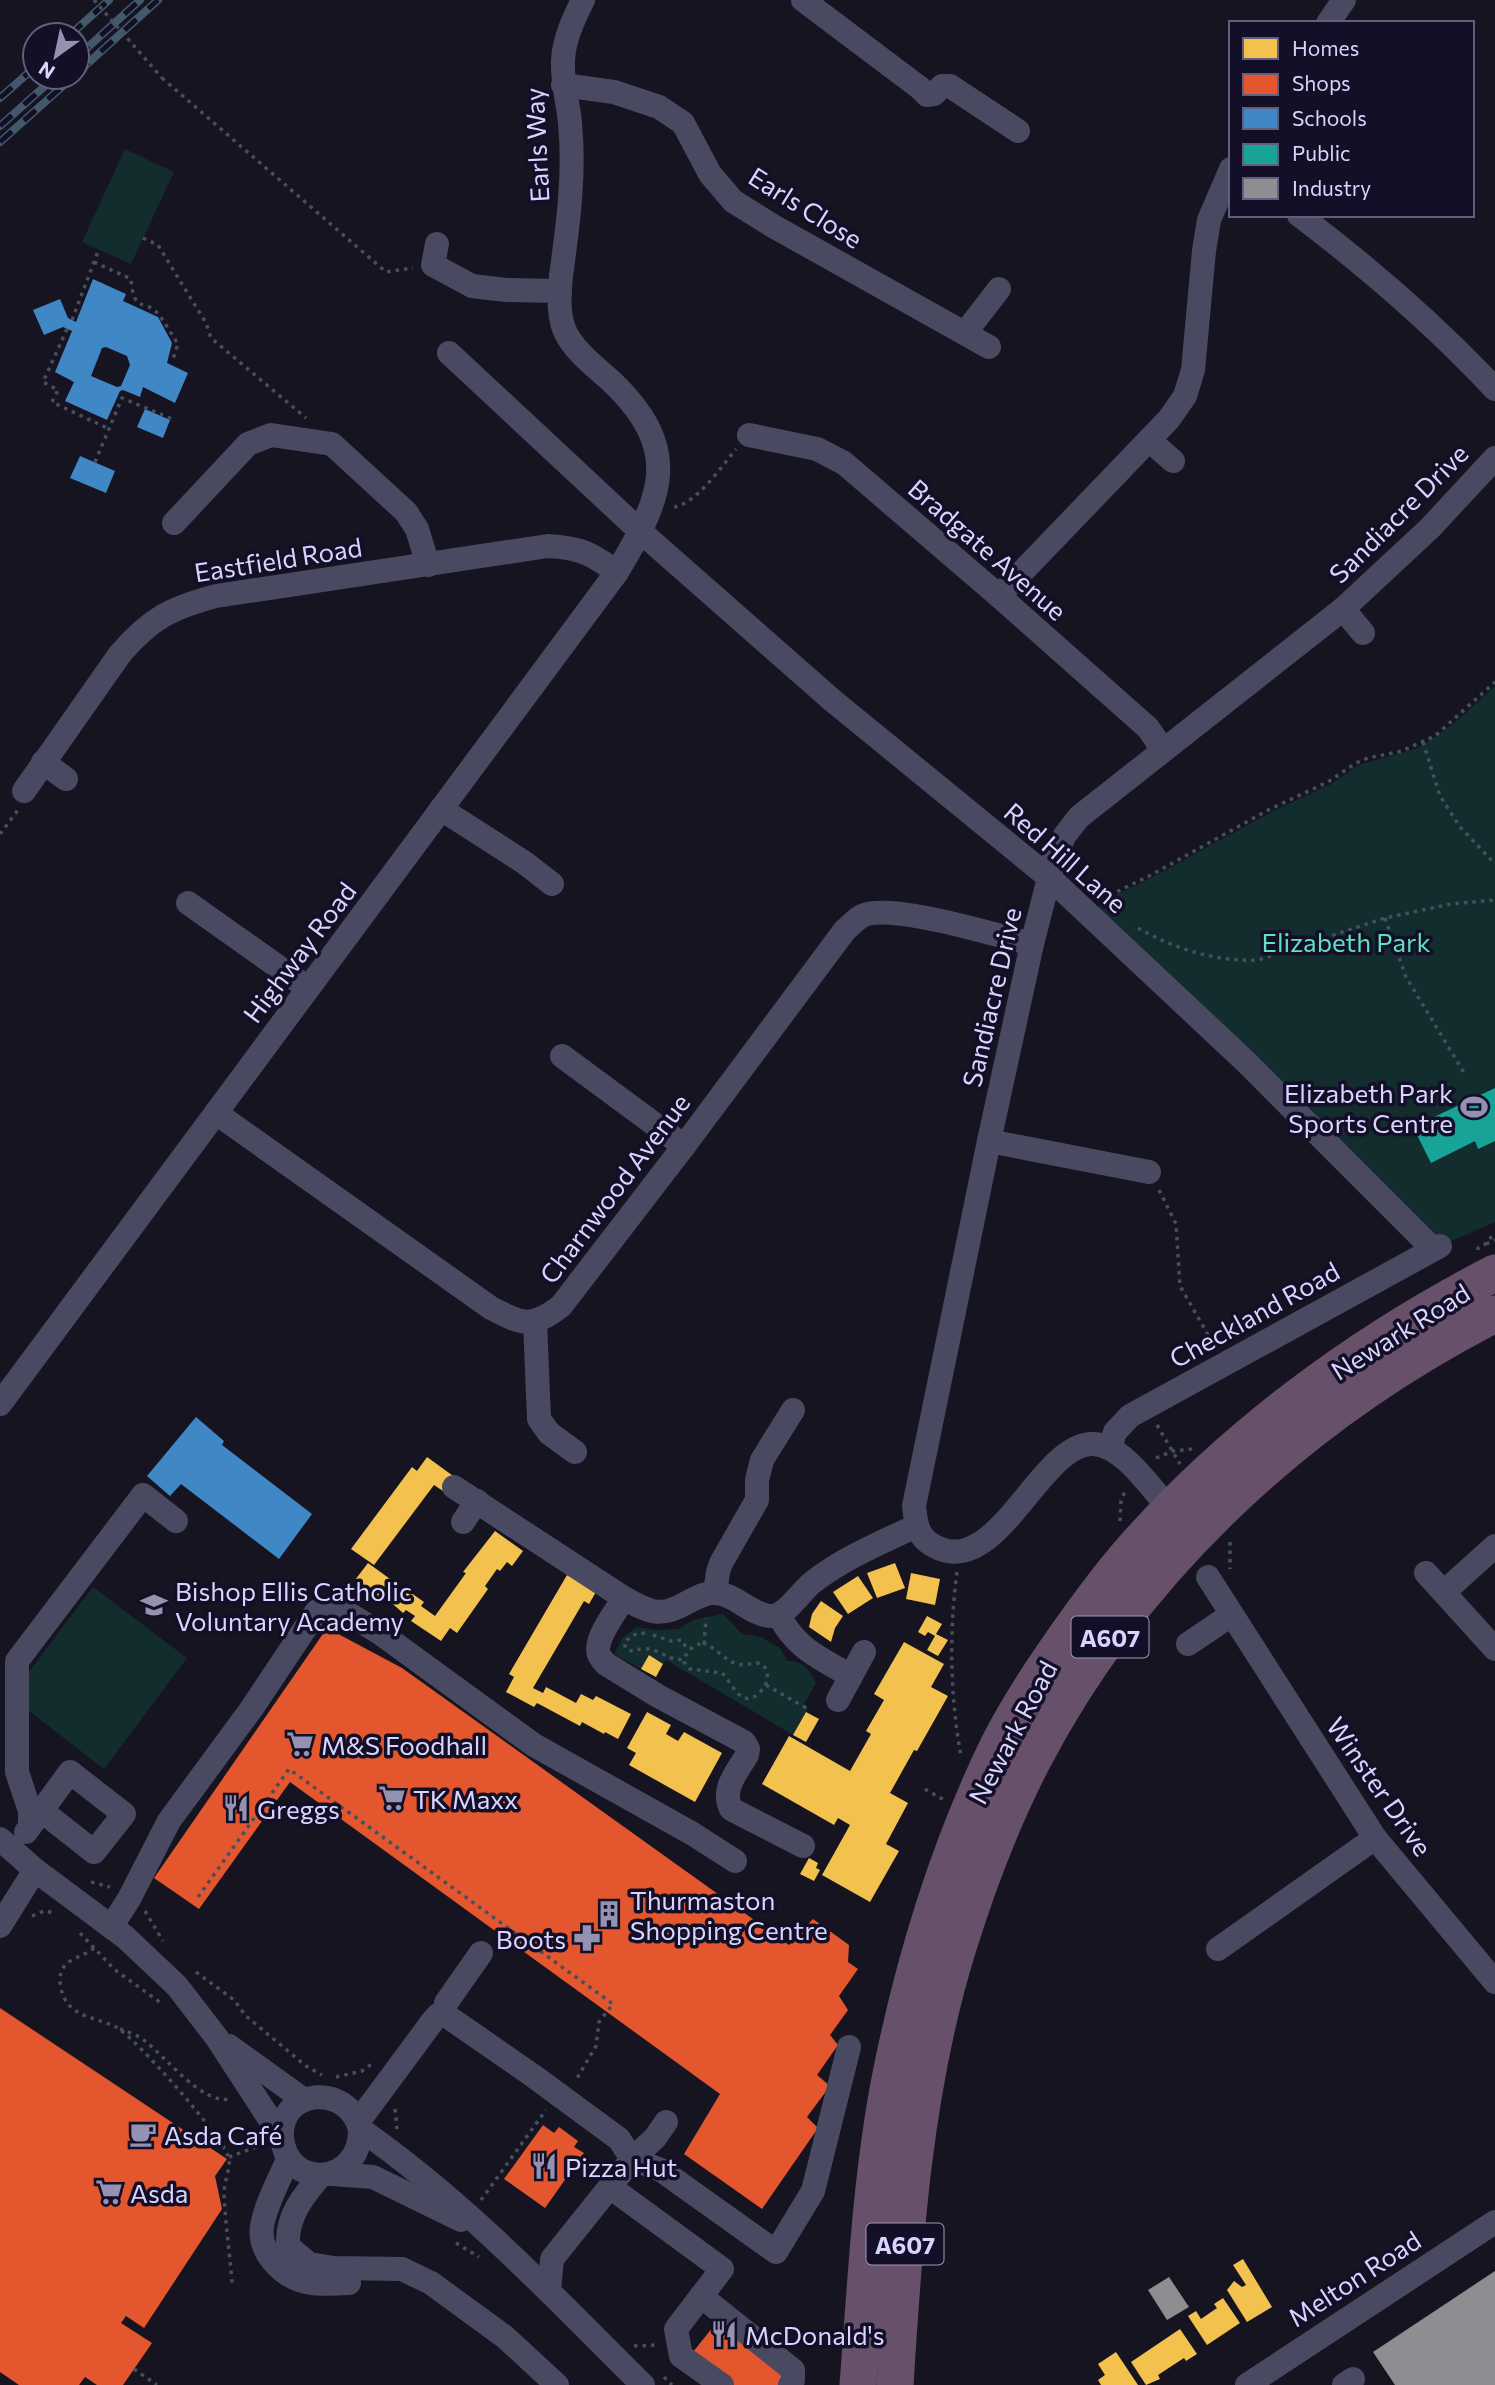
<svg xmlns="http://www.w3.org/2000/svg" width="1495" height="2385" viewBox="0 0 1495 2385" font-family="Commissioner,sans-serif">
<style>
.green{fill:#132c2d}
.homes{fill:#f2c14e}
.shops{fill:#e4572e}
.schools{fill:#3f88c5;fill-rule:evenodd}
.public{fill:#17a398}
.industry{fill:#8d8d92}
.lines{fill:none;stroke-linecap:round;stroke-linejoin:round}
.path{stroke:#44505f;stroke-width:3.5;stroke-dasharray:3.5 5;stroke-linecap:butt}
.minor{stroke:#4a4962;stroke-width:24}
.highway{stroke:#67516a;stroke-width:37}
.rail-casing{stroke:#43596b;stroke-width:8}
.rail{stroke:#130f26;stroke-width:5;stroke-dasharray:16;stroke-linecap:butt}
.path-bridge{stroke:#44505f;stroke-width:3.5;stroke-dasharray:3.5 5;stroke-linecap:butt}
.labels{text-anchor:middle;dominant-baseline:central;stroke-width:7;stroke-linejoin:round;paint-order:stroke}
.shield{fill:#130f26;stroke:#9e99be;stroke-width:2}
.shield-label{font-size:24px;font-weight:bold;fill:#d9d4ff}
.street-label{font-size:26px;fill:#d9d4ff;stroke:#130f26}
.park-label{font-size:26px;fill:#5fe0c0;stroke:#130f26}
.poi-label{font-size:26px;fill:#d9d4ff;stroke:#130f26;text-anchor:start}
</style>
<rect width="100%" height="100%" fill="#161421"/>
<!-- green -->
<g class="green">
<polygon points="125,149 174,172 131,264 82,242"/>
<polygon points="1495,686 1495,1222 1440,1246 1095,909 1113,896 1153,877 1273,811 1331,784 1358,765 1418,748 1452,725"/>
<polygon points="93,1587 187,1658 104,1769 24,1707 23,1680"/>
<path d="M723,1614L742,1634L761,1637L780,1648L787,1661C803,1661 810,1669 816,1683L804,1704L808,1708L793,1735L666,1660L663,1664L649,1656L641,1669L614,1654L623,1637L637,1627L656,1630L678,1629L693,1620Z"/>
</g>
<!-- homes -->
<g class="homes">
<polygon points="427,1457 456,1478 446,1493 434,1485 374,1565 351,1549 412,1467 417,1471"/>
<polygon points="495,1531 523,1551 512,1566 507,1562 500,1571 497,1569 485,1586 488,1589 457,1633 450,1628 441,1641 411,1621 415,1616 406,1610 403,1613 387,1599 385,1602 355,1580 368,1563 397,1584 396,1586 406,1593 407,1590 424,1602 421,1606 435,1616 466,1573 463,1572"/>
<polygon points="895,1563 905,1588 877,1598 867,1573"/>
<polygon points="911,1573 940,1579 935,1605 906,1599"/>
<polygon points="567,1575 596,1592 589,1604 584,1601 533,1688 543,1693 546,1687 576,1703 581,1694 593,1700 596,1696 631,1714 618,1739 605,1732 604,1734 582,1722 580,1726 537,1703 534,1707 506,1692 514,1677 509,1674"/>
<polygon points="858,1576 873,1598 848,1614 833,1592"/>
<polygon points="821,1601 843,1616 835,1628 831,1642 809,1627 812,1614"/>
<polygon points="927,1616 942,1624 936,1634 948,1640 938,1656 927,1650 935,1636 928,1632 925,1636 918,1632"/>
<polygon points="904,1642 944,1664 931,1687 948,1696 917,1751 914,1750 890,1793 908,1803 886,1844 899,1851 870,1902 822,1875 850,1825 838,1818 834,1825 762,1784 789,1736 850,1771 871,1734 866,1731 884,1700 874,1694"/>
<polygon points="649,1655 663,1664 656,1677 641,1669"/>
<polygon points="647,1712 671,1725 666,1734 678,1741 684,1732 722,1753 695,1802 629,1765 636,1753 627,1748"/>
<polygon points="806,1712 819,1719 806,1742 793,1735"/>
<polygon points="809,1858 818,1863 816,1868 820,1870 814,1881 800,1874"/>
<polygon points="1243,2259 1272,2307 1247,2322 1227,2290 1234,2281 1242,2287 1246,2285 1233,2265"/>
<polygon points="1223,2298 1240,2323 1207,2345 1188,2316 1196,2311 1201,2319 1217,2308 1214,2304"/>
<polygon points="1180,2329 1197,2354 1186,2361 1184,2358 1158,2375 1160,2379 1146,2385 1131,2362"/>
<polygon points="1116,2352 1138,2385 1101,2385 1098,2380 1105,2375 1098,2364"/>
</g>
<!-- shops -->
<g class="shops">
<polygon points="327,1628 402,1668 789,1945 813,1919 849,1945 848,1962 858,1969 839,1996 848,2010 830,2035 838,2045 817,2075 830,2086 807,2117 818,2128 762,2209 684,2154 720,2094 290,1782 199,1909 154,1878"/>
<polygon points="0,2008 227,2159 215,2176 222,2209 144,2328 126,2316 121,2323 152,2343 123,2385 97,2385 85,2377 79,2385 19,2385 0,2372"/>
<polygon points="543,2125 554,2133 559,2127 578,2141 574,2147 584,2153 545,2208 504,2179"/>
<polygon points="721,2317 791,2374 782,2385 734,2385 693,2352"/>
</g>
<!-- schools -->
<g class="schools">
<path d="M93,279L126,294L123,301L158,317L172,343L167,363L188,373L175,403L143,387L140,397L123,390L120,391L107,420L65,401L74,382L55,372L72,331L63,327L44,335L33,310L60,299L68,318L76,322ZM106,347L127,356L130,365L121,386L117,387L91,376L102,348Z"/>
<polygon points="145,409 170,420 163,438 137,427"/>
<polygon points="80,456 115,471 106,493 70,478"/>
<polygon points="196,1417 224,1441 222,1445 312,1514 279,1559 181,1484 170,1496 147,1476"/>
</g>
<!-- public -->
<polygon class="public" points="1495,1088 1495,1141 1478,1149 1475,1141 1431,1163 1413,1127"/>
<!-- industry -->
<g class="industry">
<polygon points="1495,2271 1495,2385 1395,2385 1373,2352"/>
<polygon points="1169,2277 1189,2307 1167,2320 1148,2290"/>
</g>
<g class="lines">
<!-- path -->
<g class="path">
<polyline points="162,78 386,272 413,268"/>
<polyline points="143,238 158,245 206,323 211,338 306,418"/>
<path d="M94,262L131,279C134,316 145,297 159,315C166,324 172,335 178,344L172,362"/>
<polyline points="72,320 99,249"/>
<polyline points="67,329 43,382 58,390 52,402 109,429"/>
<polyline points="95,462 122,398 172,419"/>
<path d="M674,507C696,504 722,466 736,449"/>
<polyline points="1423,742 1440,796 1460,827 1495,864"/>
<polyline points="0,834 18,810"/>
<polyline points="1102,899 1151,875 1270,809 1328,782 1356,763 1368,758 1402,751 1435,736 1495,682"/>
<polyline points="1385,918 1406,977 1466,1076"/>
<path d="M1138,928C1175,949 1216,962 1258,960L1385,918L1451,904L1495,900"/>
<polyline points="1159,1190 1176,1224 1180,1286 1215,1347"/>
<polyline points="1486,1244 1495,1240"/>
<polyline points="1478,1250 1478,1248 1484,1245 1495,1233"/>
<polyline points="1157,1425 1180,1464"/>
<polyline points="1156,1458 1173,1451 1192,1449"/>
<polyline points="1120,1521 1121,1501 1125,1491"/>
<polyline points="1230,1542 1230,1569"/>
<path d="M957,1572C949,1632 950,1696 961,1756"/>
<path d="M645,1633L633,1635L624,1643L626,1649C634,1653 634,1649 643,1649C658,1647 668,1662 684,1659"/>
<polyline points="653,1635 671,1641 682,1640 688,1651"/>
<path d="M703,1643C716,1647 723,1660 737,1664C750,1668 757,1656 767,1670C768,1678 767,1684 761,1691C741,1712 733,1683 722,1673L690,1669L684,1662C685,1652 693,1645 703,1643Z"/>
<polyline points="704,1644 706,1618"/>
<polyline points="766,1685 808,1709"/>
<polyline points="925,1789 944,1800"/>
<polyline points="91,1882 110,1887"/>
<polyline points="198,1897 289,1769 613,2004 599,2022 596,2046 576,2080"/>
<polyline points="145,1911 163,1941"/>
<polyline points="32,1916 44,1911 55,1913"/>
<polyline points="80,1933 115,1970 161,2003"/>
<path d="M94,1948C84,1957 65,1958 61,1973C58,1982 62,1997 68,2004C80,2018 100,2019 116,2027C134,2036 222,2136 228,2156C232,2166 224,2181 224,2193C225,2223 230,2253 232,2284"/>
<polyline points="196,1972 234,2000 246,2016 306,2066 322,2075"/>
<path d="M120,2029C128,2032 138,2035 145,2041C167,2058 202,2105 231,2099"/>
<polyline points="336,2077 362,2071 373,2063"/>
<polyline points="395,2109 397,2129"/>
<polyline points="229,2157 261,2145"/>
<polyline points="481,2200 546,2110"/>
<polyline points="456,2243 479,2257"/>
<polyline points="634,2346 657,2345"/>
<polyline points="134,2369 157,2385"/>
<polyline points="664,2377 672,2385"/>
</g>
<!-- minor -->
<g class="minor">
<polyline points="803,0 920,88 927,95 934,94 942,86 950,86 1018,131"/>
<polyline points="1328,23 1344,0"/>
<polyline points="563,85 614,92 659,107 683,123 710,174 733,201 773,226 989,347"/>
<path d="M1299,215C1369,268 1435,325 1495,389"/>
<polyline points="437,244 433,265 472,286 506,290 560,291"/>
<polyline points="965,333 999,289"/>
<polyline points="449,353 641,532 832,700 1051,879 1245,1061 1433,1249"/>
<polyline points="749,435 817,449 844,463 999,596 1148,728 1163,750"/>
<polyline points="1149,440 1173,461"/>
<polyline points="174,523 248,444 271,435 332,444 406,512 417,529 428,565"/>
<polyline points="999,596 1169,419 1185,396 1193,370 1204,251 1209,220 1231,169"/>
<polyline points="1343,609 1363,633"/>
<polyline points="43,762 66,779"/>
<path d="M24,791L120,654C151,618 171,608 216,596L548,546C581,548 590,553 617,572"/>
<polyline points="441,809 525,863 552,884"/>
<polyline points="188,903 308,988"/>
<polyline points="562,1056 684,1146"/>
<path d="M216,1113L491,1308C522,1324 531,1329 561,1306L684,1146L845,930C850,926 856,919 862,916C890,902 998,936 1032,944"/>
<polyline points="989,1141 1149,1172"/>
<polyline points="535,1321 539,1419 549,1433 575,1452"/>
<path d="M0,1404L617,572C663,496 683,449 610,380C594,366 572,349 564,329C558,313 559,293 561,276C568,225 575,174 570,123C568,102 562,82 563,60C564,39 574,18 583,0"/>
<polyline points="1110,1448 1115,1432 1130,1416 1440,1246"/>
<path d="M454,1487L624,1598C650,1613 661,1618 688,1602C696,1598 704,1593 713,1593C734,1592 751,1616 772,1616C787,1615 801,1591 813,1582C844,1558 880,1543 916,1526"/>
<path d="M1170,1509C1151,1489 1124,1446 1094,1444C1040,1441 998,1581 934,1546C917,1537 916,1524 914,1506L989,1141L1032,944L1055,855L1065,835L1079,817L1343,609L1430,528L1495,458"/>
<polyline points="463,1522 477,1501"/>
<polyline points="1426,1573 1495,1649"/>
<polyline points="1208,1577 1375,1838 1495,1982"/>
<polyline points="1444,1592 1495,1546"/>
<polyline points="715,1593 718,1572 721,1563 757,1500 757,1480 762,1460 793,1410"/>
<path d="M624,1598C616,1612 598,1633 598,1650C598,1655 602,1660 606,1664L658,1696L744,1742L748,1749L747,1755C737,1772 721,1789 731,1809L803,1846"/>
<path d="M779,1615C795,1648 820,1658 851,1676"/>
<polyline points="1188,1644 1231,1615"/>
<polyline points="838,1700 864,1652"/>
<polyline points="30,1826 30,1811 17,1772 17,1661 143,1495 176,1521"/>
<polyline points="26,1832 70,1772 124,1814 94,1852 42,1811"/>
<polyline points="0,1839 35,1870 125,1937 177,1986 217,2038 282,2138"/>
<polyline points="0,1926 35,1870"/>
<polyline points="111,1927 129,1899 169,1821 252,1708 310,1621 317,1611 328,1608 344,1611 380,1633 534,1745 693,1834 735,1861"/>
<polyline points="1218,1949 1375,1838"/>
<polyline points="444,2014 532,2075 619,2139 632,2159 655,2138 666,2122"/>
<polyline points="229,2046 304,2100"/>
<polyline points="358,2122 432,2022 438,2015 444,2014 446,2003 481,1953"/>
<path d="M360,2129C361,2187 286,2190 282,2137C279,2089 347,2082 360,2129C466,2203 552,2295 643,2385"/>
<path d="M288,2159C280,2179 266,2203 262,2226C258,2253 284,2279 311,2283C323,2285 337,2283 349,2283"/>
<polyline points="332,2174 373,2177 461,2220"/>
<path d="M321,2175C303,2196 286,2217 288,2246L309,2264L334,2268L402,2269L431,2283L505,2337L557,2385"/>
<polyline points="610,2187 722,2269 676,2329 681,2356 722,2385"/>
<polyline points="549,2291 552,2259 632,2159 661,2170 776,2252 813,2191 849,2047"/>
<polyline points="701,2296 793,2370 793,2380 790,2385"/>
<polyline points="1247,2385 1495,2222"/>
<polyline points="1344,2385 1353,2379"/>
</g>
<!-- highway -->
<g class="highway">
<path d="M858,2385C866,2282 871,2175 891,2074C914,1960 948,1848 999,1744C1018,1706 1043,1669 1067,1635C1088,1605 1110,1575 1134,1548C1234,1435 1361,1342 1495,1273"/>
<path d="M895,2385C904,2239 914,2088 958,1947C978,1883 1002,1819 1033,1760C1133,1567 1303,1412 1495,1314"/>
</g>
<defs>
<g id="rail">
<polyline points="70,35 109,0"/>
<polyline points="77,57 140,0"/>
<polyline points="77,73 158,0"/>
<polyline points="0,98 35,67"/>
<polyline points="0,126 55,77"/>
<polyline points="0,142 73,77"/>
</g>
</defs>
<!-- rail casing -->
<use href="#rail" class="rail-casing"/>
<!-- rail -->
<use href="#rail" class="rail"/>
<!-- path-bridge -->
<polyline class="path-bridge" points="94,0 162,78"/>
</g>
<!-- icons -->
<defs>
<symbol id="stadium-bare" viewBox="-9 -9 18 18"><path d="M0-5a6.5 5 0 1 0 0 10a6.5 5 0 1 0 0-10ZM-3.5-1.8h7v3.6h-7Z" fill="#9591b1" stroke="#130f26" stroke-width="2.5" paint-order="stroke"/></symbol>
<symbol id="school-bare" viewBox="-9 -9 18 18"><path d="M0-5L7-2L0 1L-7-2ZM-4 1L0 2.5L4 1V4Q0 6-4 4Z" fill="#9591b1" stroke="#130f26" stroke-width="2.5" paint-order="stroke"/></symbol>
<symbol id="supermarket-bare" viewBox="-9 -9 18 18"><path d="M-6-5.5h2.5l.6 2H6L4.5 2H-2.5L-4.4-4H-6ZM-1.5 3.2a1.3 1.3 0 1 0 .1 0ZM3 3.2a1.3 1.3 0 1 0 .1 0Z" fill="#9591b1" stroke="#130f26" stroke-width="2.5" paint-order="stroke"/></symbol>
<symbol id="restaurant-bare" viewBox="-9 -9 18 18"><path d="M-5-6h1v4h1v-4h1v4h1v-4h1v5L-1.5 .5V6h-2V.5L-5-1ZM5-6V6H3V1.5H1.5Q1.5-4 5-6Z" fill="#9591b1" stroke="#130f26" stroke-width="2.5" paint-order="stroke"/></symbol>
<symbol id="building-bare" viewBox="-9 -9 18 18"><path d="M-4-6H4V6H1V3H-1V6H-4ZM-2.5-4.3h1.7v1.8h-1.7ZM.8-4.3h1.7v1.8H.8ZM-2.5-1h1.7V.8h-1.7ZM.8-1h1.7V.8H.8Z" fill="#9591b1" stroke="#130f26" stroke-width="2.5" paint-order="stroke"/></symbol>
<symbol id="pharmacy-bare" viewBox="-9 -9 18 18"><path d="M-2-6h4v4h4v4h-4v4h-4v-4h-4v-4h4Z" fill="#9591b1" stroke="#130f26" stroke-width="2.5" paint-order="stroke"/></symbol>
<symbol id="cafe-bare" viewBox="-9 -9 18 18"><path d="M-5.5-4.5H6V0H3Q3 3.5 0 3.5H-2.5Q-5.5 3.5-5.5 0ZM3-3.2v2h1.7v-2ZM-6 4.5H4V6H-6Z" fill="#9591b1" stroke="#130f26" stroke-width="2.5" paint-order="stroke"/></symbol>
</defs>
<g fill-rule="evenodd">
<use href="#stadium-bare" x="1455" y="1088" width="38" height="38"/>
<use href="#school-bare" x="135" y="1586" width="38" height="38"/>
<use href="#supermarket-bare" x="281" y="1725" width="38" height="38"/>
<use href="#supermarket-bare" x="373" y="1779" width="38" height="38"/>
<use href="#restaurant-bare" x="217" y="1789" width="38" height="38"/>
<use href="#building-bare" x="590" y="1895" width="38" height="38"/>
<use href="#pharmacy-bare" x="568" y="1919" width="38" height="38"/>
<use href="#cafe-bare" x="124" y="2115" width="38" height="38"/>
<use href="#restaurant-bare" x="525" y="2147" width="38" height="38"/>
<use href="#supermarket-bare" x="90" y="2173" width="38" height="38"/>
<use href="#restaurant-bare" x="705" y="2315" width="38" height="38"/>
</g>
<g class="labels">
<!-- shield labels -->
<g class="shield">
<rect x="1071.5" y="1616.5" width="77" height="41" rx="5"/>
<rect x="866.5" y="2223.5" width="77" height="41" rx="5"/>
</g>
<g class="shield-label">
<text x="1110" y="1637">A607</text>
<text x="905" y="2244">A607</text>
</g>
<!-- street labels -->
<g class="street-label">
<text transform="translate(536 145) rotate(-93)">Earls Way</text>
<text transform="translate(806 207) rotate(32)">Earls Close</text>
<text transform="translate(1398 513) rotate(-45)">Sandiacre Drive</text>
<text transform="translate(988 549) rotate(41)">Bradgate Avenue</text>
<text transform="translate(278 559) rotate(-9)">Eastfield Road</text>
<text transform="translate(1066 857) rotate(41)">Red Hill Lane</text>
<text transform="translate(299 952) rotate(-53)">Highway Road</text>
<text transform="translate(991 997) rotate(-77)">Sandiacre Drive</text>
<text transform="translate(614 1188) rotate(-53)">Charnwood Avenue</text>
<text transform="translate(1254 1314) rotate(-29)">Checkland Road</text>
<text transform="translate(1400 1331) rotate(-32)">Newark Road</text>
<text transform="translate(1012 1732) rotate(-62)">Newark Road</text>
<text transform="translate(1380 1786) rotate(55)">Winster Drive</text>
<text transform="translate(1354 2278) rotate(-33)">Melton Road</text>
</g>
<!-- park labels -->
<g class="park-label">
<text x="1346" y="941">Elizabeth Park</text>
</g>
<!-- poi labels -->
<g class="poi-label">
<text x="1453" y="1092" text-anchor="end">Elizabeth Park<tspan x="1453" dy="30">Sports Centre</tspan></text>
<text x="175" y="1590">Bishop Ellis Catholic<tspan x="175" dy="30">Voluntary Academy</tspan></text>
<text x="321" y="1744">M&amp;S Foodhall</text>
<text x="413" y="1798">TK Maxx</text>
<text x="257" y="1808">Greggs</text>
<text x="630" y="1899">Thurmaston<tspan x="630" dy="30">Shopping Centre</tspan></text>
<text x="566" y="1938" text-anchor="end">Boots</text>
<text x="164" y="2134">Asda Café</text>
<text x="565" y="2166">Pizza Hut</text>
<text x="130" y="2192">Asda</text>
<text x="745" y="2334">McDonald's</text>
</g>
</g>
<!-- legend -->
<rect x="1229" y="21" width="245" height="196" fill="#130f26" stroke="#625e7d" stroke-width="2"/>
<rect x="1243" y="38" width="35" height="21" fill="#f2c14e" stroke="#625e7d" stroke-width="2"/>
<text x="1292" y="56" font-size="21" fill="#d9d4ff">Homes</text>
<rect x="1243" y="74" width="35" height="21" fill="#e4572e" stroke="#625e7d" stroke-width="2"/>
<text x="1292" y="91" font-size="21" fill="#d9d4ff">Shops</text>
<rect x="1243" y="108" width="35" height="21" fill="#3f88c5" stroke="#625e7d" stroke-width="2"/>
<text x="1292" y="126" font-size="21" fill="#d9d4ff">Schools</text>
<rect x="1243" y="144" width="35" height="21" fill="#17a398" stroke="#625e7d" stroke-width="2"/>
<text x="1292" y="161" font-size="21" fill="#d9d4ff">Public</text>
<rect x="1243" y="178" width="35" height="21" fill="#8d8d92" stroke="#625e7d" stroke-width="2"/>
<text x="1292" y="196" font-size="21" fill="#d9d4ff">Industry</text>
<!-- north arrow -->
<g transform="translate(56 56) rotate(213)"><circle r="33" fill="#130f26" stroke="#625e7d" stroke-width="2"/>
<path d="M0-5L12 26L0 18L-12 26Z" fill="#9591b1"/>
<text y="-10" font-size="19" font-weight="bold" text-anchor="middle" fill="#d9d4ff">N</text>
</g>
</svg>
